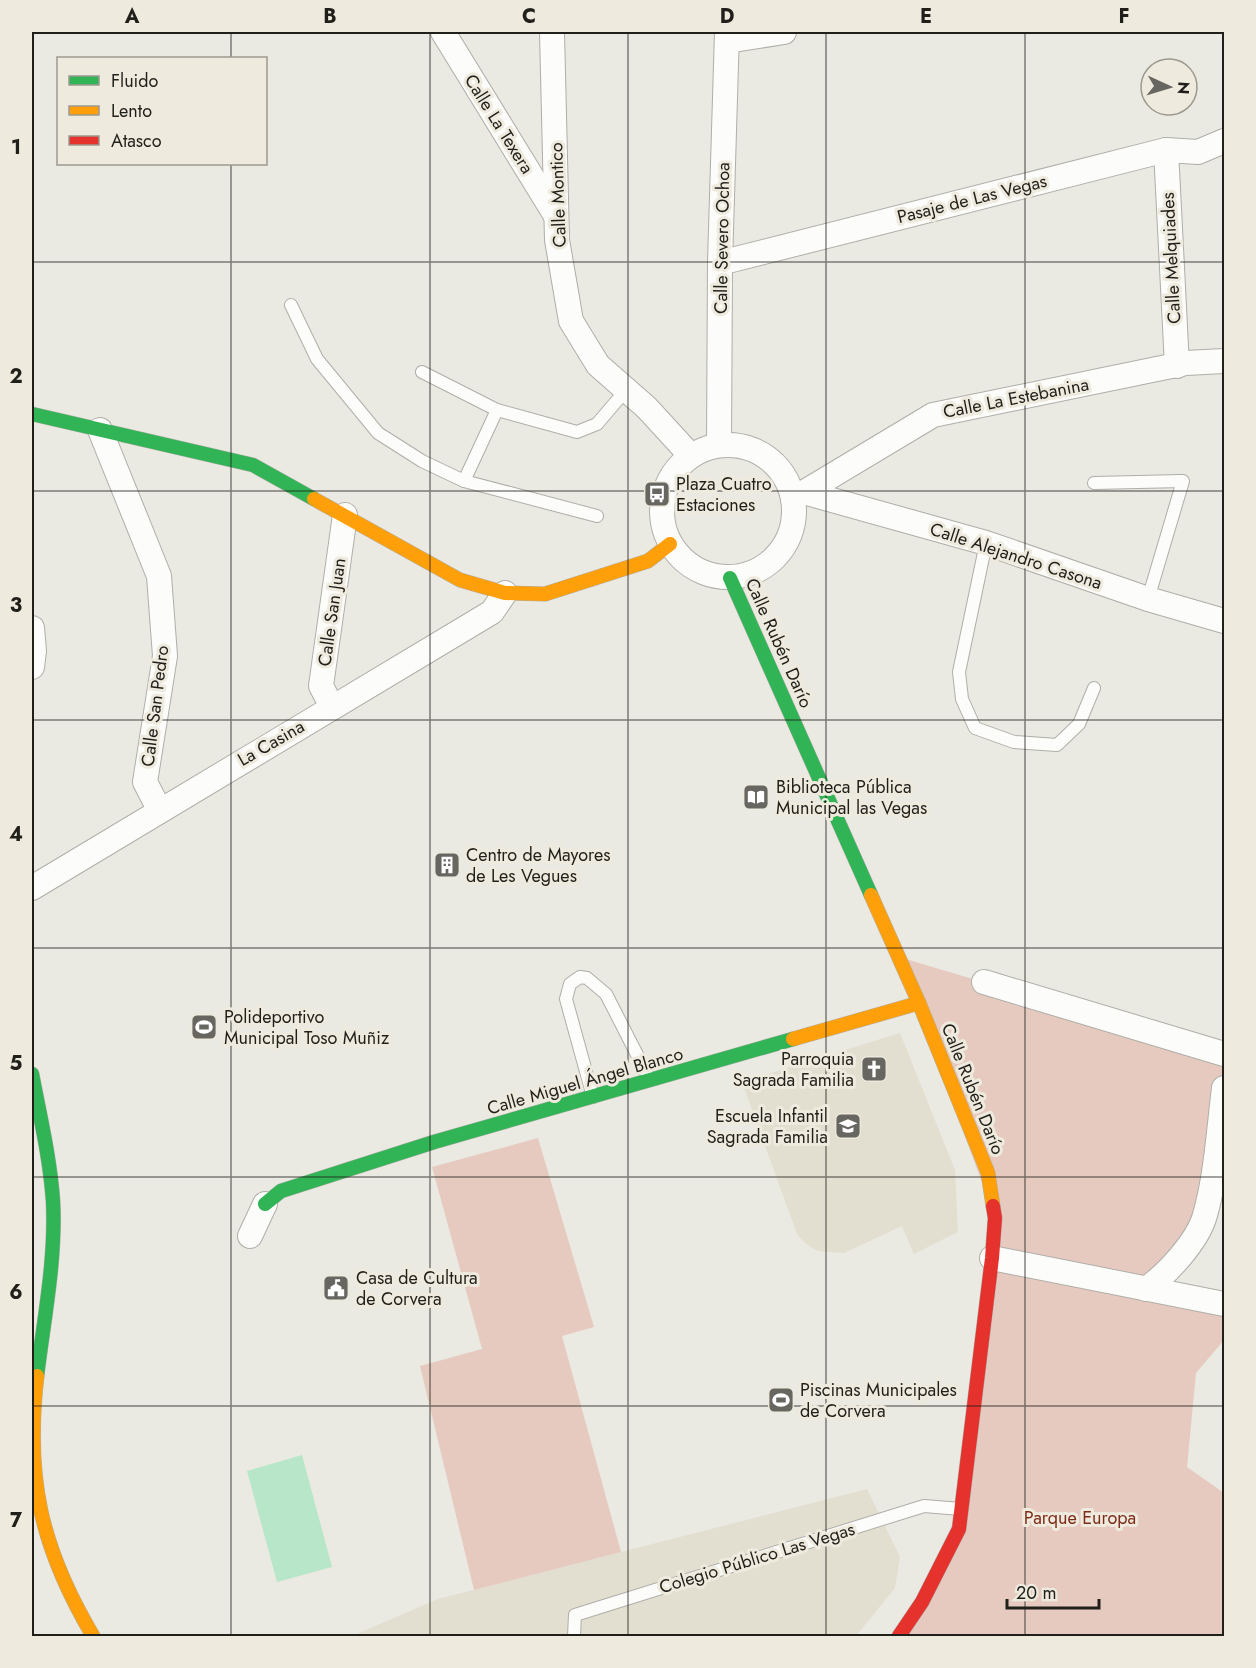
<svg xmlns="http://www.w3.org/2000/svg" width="1256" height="1668" viewBox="0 0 1256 1668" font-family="Jost,sans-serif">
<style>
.built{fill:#e2dfd1}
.green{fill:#e6cac0}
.water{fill:#b7e7c8}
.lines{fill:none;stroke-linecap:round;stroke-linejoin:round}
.lane-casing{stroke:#afaea8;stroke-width:14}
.street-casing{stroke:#afaea8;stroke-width:26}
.fast-casing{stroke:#afaea8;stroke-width:15}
.slow-casing{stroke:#afaea8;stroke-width:15}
.jam-casing{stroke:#afaea8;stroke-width:15}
.lane{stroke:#fcfcfb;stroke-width:12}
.street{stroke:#fcfcfb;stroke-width:24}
.fast{stroke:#30b455;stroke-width:14}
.slow{stroke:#ff9f0a;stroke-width:14}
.jam{stroke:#e5322d;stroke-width:14}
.grid{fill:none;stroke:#201f1a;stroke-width:1.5;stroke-opacity:0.55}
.labels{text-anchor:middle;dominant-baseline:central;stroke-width:6;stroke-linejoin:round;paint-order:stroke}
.street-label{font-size:18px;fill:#201f1a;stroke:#eeebde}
.poi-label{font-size:18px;fill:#201f1a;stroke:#eeebde;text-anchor:start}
.park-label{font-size:18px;fill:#7f2b19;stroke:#eeebde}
.neatline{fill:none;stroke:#201f1a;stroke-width:2}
.grid-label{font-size:20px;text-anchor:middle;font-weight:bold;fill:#201f1a}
</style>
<rect width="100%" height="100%" fill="#eae9e2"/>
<!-- built -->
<g class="built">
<polygon points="900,1033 955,1170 958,1232 914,1254 902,1226 844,1253 818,1251 806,1244 797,1234 742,1082"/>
<polygon points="867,1489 900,1557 895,1588 856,1636 352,1636 438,1599"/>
</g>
<!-- green -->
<g class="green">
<polygon points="899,957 1224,1054 1224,1088 1205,1217 1146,1289 1224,1304 1224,1340 1196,1373 1187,1467 1224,1493 1224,1636 899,1636 960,1529 995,1218"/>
<polygon points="538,1138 594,1327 562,1336 621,1552 474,1590 420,1366 482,1349 432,1167"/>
</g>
<!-- water -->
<polygon class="water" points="302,1455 332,1567 277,1582 247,1471"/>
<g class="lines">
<defs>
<g id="lane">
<polyline points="291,305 317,359 378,433 422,461 464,481 597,516"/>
<polyline points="422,372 497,410 577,432 597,424 626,390"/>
<polyline points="464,481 497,410"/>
<polyline points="1094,483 1183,481 1148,599"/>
<polyline points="986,543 959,672 962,699 975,728 1014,742 1057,745 1079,724 1094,688"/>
<polyline points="593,1097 566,999 570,984 580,977 587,978 606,994 649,1078"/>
<polyline points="574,1636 575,1615 924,1506 961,1509"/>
</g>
<g id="street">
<polyline points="443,32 556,216"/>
<polyline points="552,32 557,240 571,321 598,365 647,408 691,456"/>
<polyline points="727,41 784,32"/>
<polyline points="1166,150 1177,366"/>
<polyline points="720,263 1166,150 1198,152 1224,141"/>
<polyline points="100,430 159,576 165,656 145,782 159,809"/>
<polyline points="719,445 720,263 727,32"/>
<circle cx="728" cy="511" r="66"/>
<polyline points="807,493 986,543 1148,599 1224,621"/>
<polyline points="793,499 933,415 1186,363 1224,361"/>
<polyline points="32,628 34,651 32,667"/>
<polyline points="332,707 321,686 345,515"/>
<polyline points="32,888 492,612 505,593"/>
<polyline points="984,982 1224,1054"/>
<polyline points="250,1236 265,1204"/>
<polyline points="992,1258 1224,1304"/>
<path d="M1146,1289C1167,1274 1198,1241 1205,1215C1216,1177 1219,1128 1224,1088"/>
</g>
<g id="fast">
<polyline points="32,414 253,465 314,499"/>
<polyline points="730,578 871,895"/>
<path d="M32,1074C40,1116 50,1158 53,1201C56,1260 44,1318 37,1376"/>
<polyline points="265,1204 281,1191 434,1142 793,1039"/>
</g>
<g id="slow">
<polyline points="314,499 460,580 505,593 545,594 648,561 670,544"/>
<polyline points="871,895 919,1003 988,1173 993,1206"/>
<polyline points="793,1039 919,1003"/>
<path d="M37,1376C25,1478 41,1548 93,1636"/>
</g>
<polyline id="jam" points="899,1636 922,1602 959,1529 992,1258 995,1218 993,1206"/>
</defs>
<!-- lane casing -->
<use href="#lane" class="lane-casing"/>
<!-- street casing -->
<use href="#street" class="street-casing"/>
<!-- fast casing -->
<use href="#fast" class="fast-casing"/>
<!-- slow casing -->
<use href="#slow" class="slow-casing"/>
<!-- jam casing -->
<use href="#jam" class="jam-casing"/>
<!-- lane -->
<use href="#lane" class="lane"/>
<!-- street -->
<use href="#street" class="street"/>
<!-- fast -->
<use href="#fast" class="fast"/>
<!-- slow -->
<use href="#slow" class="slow"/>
<!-- jam -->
<use href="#jam" class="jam"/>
</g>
<!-- grid -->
<path class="grid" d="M231,32V58M430,32V1636M628,32V1636M826,32V1636M1025,32V1636M231,164V1636M32,262H1224M32,491H1224M32,720H1224M32,948H1224M32,1177H1224M32,1406H1224"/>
<!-- icons -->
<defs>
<symbol id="bus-square" viewBox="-11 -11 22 22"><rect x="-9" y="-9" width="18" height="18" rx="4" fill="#676660" stroke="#eeebde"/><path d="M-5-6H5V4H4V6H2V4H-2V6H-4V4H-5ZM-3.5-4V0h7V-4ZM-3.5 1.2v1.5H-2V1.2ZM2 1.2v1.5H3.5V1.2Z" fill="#fff"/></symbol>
<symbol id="library-square" viewBox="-11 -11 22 22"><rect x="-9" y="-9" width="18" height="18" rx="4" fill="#676660" stroke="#eeebde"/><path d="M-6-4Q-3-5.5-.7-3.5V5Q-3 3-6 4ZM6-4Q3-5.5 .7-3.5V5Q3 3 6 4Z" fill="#fff"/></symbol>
<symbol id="building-square" viewBox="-11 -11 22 22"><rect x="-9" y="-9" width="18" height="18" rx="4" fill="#676660" stroke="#eeebde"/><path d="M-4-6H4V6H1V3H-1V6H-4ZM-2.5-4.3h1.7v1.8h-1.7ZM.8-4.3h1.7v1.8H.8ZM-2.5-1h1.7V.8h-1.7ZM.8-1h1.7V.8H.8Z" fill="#fff"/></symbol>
<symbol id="stadium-square" viewBox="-11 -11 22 22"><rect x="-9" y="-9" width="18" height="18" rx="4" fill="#676660" stroke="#eeebde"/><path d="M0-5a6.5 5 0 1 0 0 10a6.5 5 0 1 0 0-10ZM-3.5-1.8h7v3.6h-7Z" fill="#fff"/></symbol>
<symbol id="church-square" viewBox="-11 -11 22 22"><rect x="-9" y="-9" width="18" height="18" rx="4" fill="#676660" stroke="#eeebde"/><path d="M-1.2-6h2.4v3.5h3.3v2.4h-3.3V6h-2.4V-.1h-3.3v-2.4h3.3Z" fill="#fff"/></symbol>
<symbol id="school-square" viewBox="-11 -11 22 22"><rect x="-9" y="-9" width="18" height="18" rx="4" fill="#676660" stroke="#eeebde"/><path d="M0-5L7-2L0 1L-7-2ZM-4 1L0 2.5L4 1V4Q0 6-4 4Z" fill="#fff"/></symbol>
<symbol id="civic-square" viewBox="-11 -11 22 22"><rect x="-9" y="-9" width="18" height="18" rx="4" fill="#676660" stroke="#eeebde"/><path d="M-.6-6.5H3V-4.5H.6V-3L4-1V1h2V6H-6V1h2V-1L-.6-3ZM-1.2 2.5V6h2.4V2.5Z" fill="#fff"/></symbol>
</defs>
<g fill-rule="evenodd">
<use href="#bus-square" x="642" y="479" width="30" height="30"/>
<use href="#library-square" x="741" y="782" width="30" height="30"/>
<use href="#building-square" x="432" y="850" width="30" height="30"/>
<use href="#stadium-square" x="189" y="1012" width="30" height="30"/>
<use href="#church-square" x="859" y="1054" width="30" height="30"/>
<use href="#school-square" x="833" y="1111" width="30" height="30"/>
<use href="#civic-square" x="321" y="1273" width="30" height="30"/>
<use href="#stadium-square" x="766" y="1385" width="30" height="30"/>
</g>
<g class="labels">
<!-- street labels -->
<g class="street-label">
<text transform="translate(499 124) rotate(58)">Calle La Texera</text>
<text transform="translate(558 195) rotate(-92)">Calle Montico</text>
<text transform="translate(972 199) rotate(-14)">Pasaje de Las Vegas</text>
<text transform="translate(722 238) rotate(-89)">Calle Severo Ochoa</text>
<text transform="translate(1171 258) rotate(-93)">Calle Melquiades</text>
<text transform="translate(1016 398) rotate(-11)">Calle La Estebanina</text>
<text transform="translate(1016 556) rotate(18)">Calle Alejandro Casona</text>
<text transform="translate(332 612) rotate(-82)">Calle San Juan</text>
<text transform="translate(779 643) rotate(66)">Calle Rubén Darío</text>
<text transform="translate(155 706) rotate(-83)">Calle San Pedro</text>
<text transform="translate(271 743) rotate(-30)">La Casina</text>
<text transform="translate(585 1081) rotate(-16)">Calle Miguel Ángel Blanco</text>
<text transform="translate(973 1089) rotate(68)">Calle Rubén Darío</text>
<text transform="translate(757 1558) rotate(-17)">Colegio Público Las Vegas</text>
</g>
<!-- poi labels -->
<g class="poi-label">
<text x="676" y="484">Plaza Cuatro<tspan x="676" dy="21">Estaciones</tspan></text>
<text x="776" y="787">Biblioteca Pública<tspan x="776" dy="21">Municipal las Vegas</tspan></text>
<text x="466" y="855">Centro de Mayores<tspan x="466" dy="21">de Les Vegues</tspan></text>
<text x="224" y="1017">Polideportivo<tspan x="224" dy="21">Municipal Toso Muñiz</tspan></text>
<text x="854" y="1059" text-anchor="end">Parroquia<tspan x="854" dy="21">Sagrada Familia</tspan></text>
<text x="828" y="1116" text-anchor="end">Escuela Infantil<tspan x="828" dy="21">Sagrada Familia</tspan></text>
<text x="356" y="1278">Casa de Cultura<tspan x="356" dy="21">de Corvera</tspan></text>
<text x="800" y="1390">Piscinas Municipales<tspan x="800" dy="21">de Corvera</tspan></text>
</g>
<!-- park labels -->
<g class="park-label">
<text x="1080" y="1518">Parque Europa</text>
</g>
</g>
<!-- border -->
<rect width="1256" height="1668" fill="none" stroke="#eeebde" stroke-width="66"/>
<!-- legend -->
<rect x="57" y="57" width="210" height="108" fill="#eeebde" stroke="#9c9990" stroke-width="1.5"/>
<rect x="69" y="76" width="30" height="9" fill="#30b455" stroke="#9c9990" stroke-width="1.5"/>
<text x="111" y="87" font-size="18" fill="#201f1a">Fluido</text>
<rect x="69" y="106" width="30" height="9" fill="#ff9f0a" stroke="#9c9990" stroke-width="1.5"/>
<text x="111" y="117" font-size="18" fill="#201f1a">Lento</text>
<rect x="69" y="136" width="30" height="9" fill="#e5322d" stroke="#9c9990" stroke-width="1.5"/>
<text x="111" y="147" font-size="18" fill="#201f1a">Atasco</text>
<!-- north arrow -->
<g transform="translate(1169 87) rotate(94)"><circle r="28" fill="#eeebde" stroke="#9c9990" stroke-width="1.5"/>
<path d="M0-4.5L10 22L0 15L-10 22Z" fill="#676660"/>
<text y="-9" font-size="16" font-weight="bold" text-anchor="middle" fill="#201f1a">N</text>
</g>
<!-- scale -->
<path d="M1007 1599v9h92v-9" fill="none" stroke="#201f1a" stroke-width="3"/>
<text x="1016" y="1599" font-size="18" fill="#201f1a" stroke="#eeebde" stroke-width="4.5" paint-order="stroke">20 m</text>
<rect x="33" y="33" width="1190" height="1602" class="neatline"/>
<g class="grid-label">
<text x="132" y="23">A</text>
<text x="330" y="23">B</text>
<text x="529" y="23">C</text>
<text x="727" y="23">D</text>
<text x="926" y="23">E</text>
<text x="1124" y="23">F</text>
<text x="16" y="154">1</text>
<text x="16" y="383">2</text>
<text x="16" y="612">3</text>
<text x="16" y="841">4</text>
<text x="16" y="1070">5</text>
<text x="16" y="1299">6</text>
<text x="16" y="1527">7</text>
</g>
</svg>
